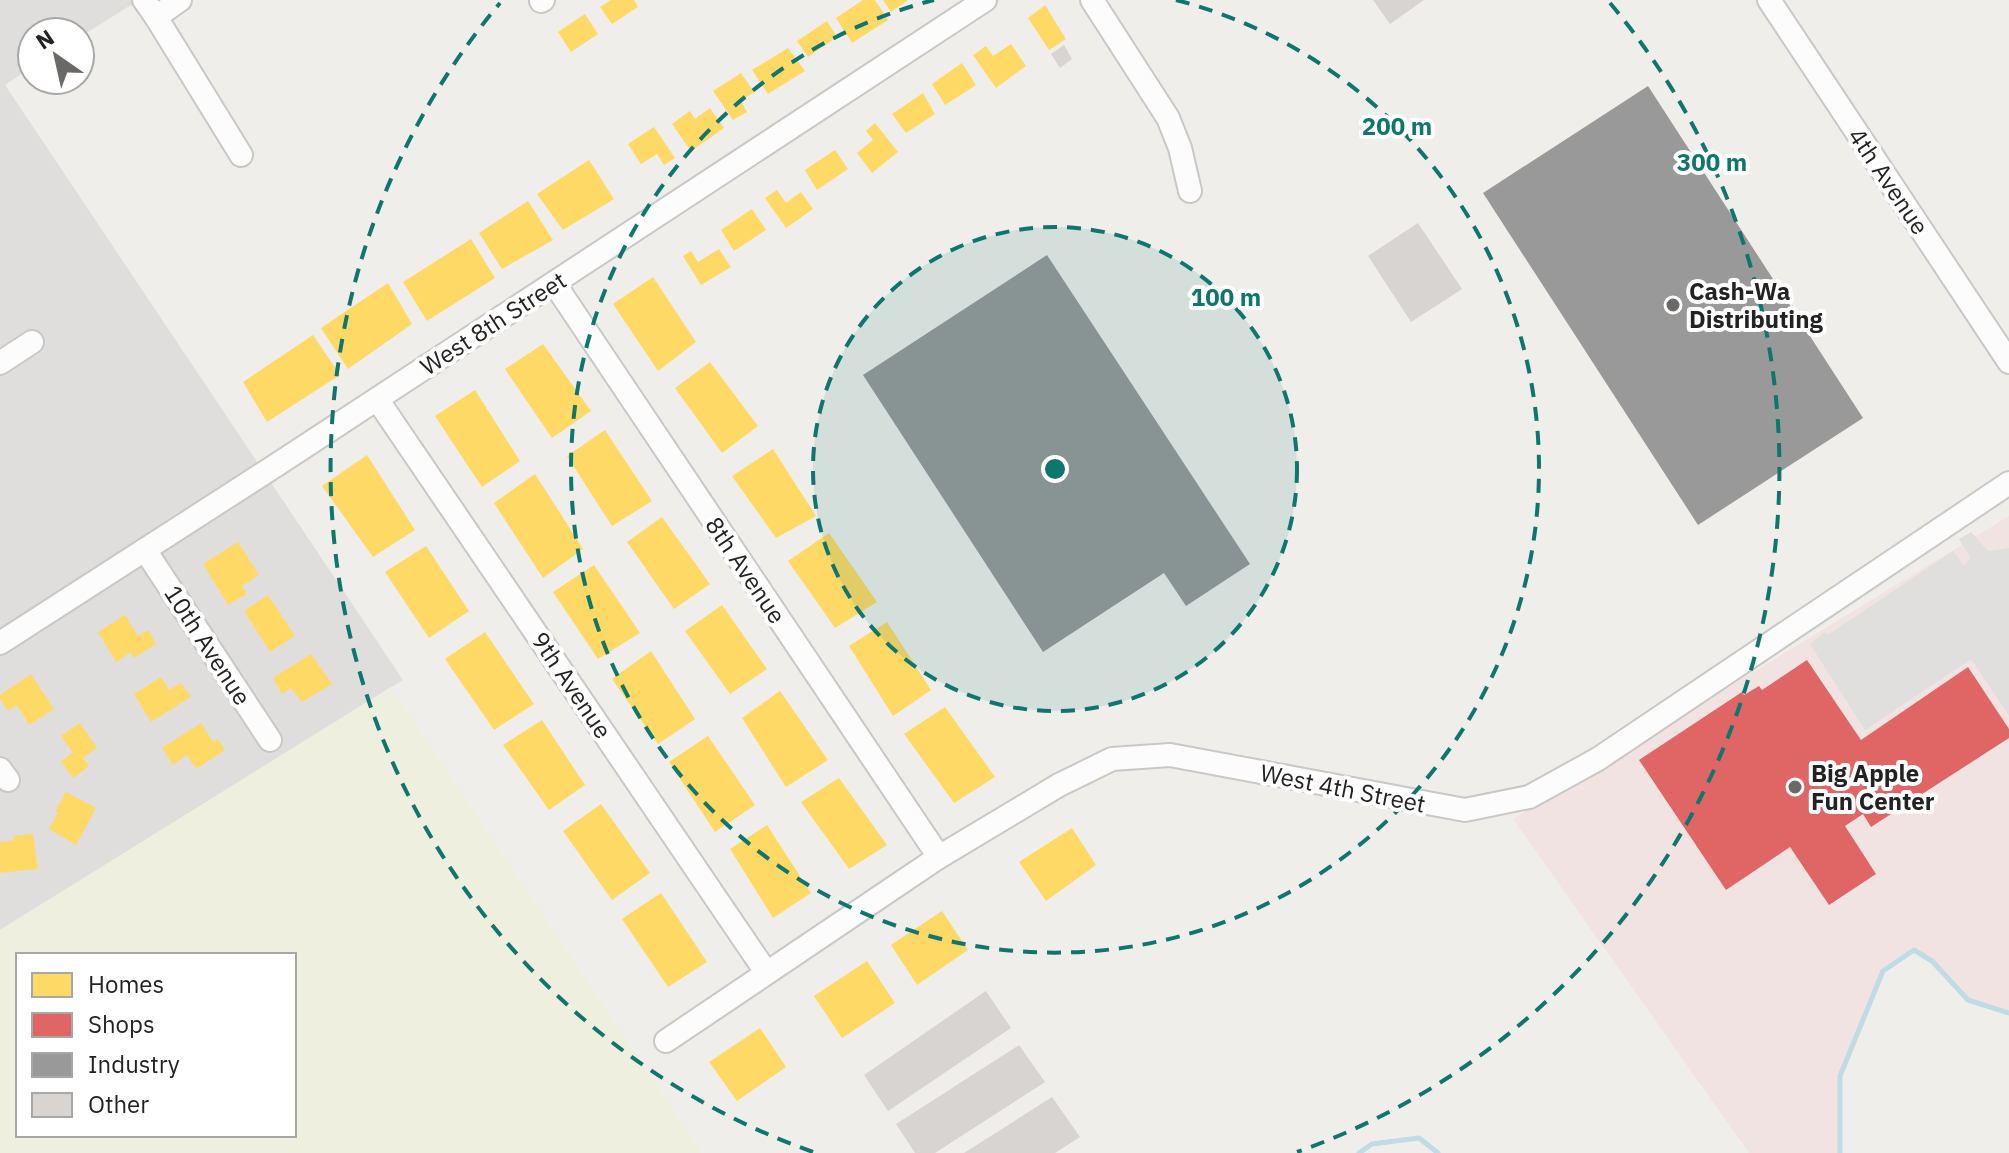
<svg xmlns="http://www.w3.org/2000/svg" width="2009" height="1153" viewBox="0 0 2009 1153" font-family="'IBM Plex Sans',sans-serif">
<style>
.residential{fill:#dfdedc}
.commercial{fill:#f1e3e1}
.farmland{fill:#efefdf;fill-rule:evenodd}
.parking{fill:#e0dfde}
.homes{fill:#ffd966}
.shops{fill:#e06666}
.industry{fill:#999}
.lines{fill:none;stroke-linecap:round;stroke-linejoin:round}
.stream{stroke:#bfdbe3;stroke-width:5}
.building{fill:#d7d4d2}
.minor-casing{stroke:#c9c8c7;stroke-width:26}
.minor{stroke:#fdfcfc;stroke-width:22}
.ring{fill:none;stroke:#0f766e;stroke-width:4;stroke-dasharray:14 10}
.poi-dot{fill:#6a6968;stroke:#fff;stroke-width:3}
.labels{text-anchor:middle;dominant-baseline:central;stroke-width:8;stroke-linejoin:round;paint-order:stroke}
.street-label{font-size:24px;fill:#222;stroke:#fff}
.poi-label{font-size:24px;font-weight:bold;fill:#222;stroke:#fff;text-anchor:start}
.centre{fill:#0f766e;stroke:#fff;stroke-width:4}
.ring-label{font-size:24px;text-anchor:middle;font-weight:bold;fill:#0f766e;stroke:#fff;stroke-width:8;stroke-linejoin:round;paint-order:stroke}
</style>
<rect width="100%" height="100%" fill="#f0eeeb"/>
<!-- residential -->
<polygon class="residential" points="0,0 139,0 80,37 80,32 32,32 32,67 5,85 403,680 0,930"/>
<!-- commercial -->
<polygon class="commercial" points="2009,516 2009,1013 1968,1000 1932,961 1914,950 1883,971 1840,1076 1840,1153 1749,1153 1513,819"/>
<!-- farmland -->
<path class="farmland" d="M391,687L702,1153H0V930ZM18,955H294V1135H18Z"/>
<!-- parking -->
<polygon class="parking" points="1971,532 1988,551 2009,548 2009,716 1971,659 1865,730 1810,644 1825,632 1828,635 1953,551 1964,566 1971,558 1959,539"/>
<!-- homes -->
<g class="homes">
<polygon points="611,0 634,0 638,7 612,24 600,7"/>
<polygon points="863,0 875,0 888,20 852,43 836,18"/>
<polygon points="883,0 908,0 891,12"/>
<polygon points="1045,5 1066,39 1049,50 1028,18"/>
<polygon points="585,14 598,34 571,52 558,32"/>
<polygon points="827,21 837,37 808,57 797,41"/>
<polygon points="1011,44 1026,66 996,88 973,55 986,46 993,56"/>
<polygon points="788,48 805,71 768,94 752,70"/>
<polygon points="962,63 976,85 945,105 932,84"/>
<polygon points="741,73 754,92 741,101 747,112 733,120 713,91"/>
<polygon points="923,93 935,114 906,133 892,114"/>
<polygon points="710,108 724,128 691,151 672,124 690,111 695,119"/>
<polygon points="875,123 898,152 872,173 857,153 873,140 866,131"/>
<polygon points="654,127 675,158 664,165 657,154 641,164 628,144"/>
<polygon points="835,150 848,169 817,190 805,170"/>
<polygon points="589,160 614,199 563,230 537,194"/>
<polygon points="777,190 786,203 801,192 813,209 786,228 765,198"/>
<polygon points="528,201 553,240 502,269 479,233"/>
<polygon points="752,209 766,230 734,251 721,230"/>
<polygon points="471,239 495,278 427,321 403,282"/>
<polygon points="719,249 731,267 701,285 683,256 691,251 698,262"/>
<polygon points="653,277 696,342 658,371 613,304"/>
<polygon points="388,283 412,324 348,369 321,328"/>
<polygon points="313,335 340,375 267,422 243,382"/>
<polygon points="543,344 591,411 552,438 505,369"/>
<polygon points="710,362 758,426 722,453 675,388"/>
<polygon points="475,390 520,461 482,487 435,416"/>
<polygon points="605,430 652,501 612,526 567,456"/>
<polygon points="773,449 816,516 776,538 732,476"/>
<polygon points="367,455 415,530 373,557 322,486"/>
<polygon points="535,474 583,549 543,578 494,503"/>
<polygon points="662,517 710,584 674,609 627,542"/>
<polygon points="829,533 877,602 835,628 788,561"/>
<polygon points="238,542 259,575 242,586 247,594 228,605 203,564"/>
<polygon points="426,546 469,611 429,638 385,572"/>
<polygon points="594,565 640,633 598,659 553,592"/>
<polygon points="268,595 295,636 270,652 244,611"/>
<polygon points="722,605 767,669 730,694 685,631"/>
<polygon points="125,615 138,636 148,630 156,644 134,658 131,652 116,662 98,632"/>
<polygon points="887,622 931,690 893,716 849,646"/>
<polygon points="485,632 534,704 494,730 445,659"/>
<polygon points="651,651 695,719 658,744 612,679"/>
<polygon points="311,654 332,684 302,702 291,688 282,694 273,678"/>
<polygon points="31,674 54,709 29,725 17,705 8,711 0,698 0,695"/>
<polygon points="161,677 169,690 181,683 191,697 151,722 134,694"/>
<polygon points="780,691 828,760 786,787 742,718"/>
<polygon points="945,707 995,777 954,803 904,734"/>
<polygon points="542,720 585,785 549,810 503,745"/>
<polygon points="80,723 97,748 83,758 89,766 73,778 61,761 73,753 61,736"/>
<polygon points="201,723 213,742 218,739 225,750 196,769 187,755 173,765 162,748"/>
<polygon points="708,736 755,805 715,832 669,762"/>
<polygon points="839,778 887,845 849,869 801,802"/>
<polygon points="66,792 96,808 76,845 49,829 58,813 55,812"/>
<polygon points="601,804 650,873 612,900 563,831"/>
<polygon points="767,825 811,893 773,918 730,849"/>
<polygon points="1072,828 1096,865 1046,901 1019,862"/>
<polygon points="33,834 38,869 0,873 0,842 14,840 14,836"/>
<polygon points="661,893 707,962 668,987 622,919"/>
<polygon points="942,911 968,950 917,985 891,945"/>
<polygon points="867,961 895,1003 842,1038 814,996"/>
<polygon points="760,1028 786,1067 737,1101 709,1062"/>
</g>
<!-- shops -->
<polygon class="shops" points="1807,660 1861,740 1968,667 2009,729 2009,738 1871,827 1863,814 1845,826 1876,874 1829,905 1790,847 1726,890 1639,760 1742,692 1744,695 1759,686 1762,690"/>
<!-- industry -->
<g class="industry">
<polygon points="1648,86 1863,418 1698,525 1483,193"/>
<polygon points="1047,255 1250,564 1186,606 1164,573 1043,652 863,375"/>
</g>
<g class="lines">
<!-- stream -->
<g class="stream">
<polyline points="1359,1153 1372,1144 1419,1138 1438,1153"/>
<polyline points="1840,1153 1840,1076 1883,971 1914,950 1932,961 1968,1000 2009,1013"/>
</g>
</g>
<!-- building -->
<g class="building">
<polygon points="1373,0 1424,0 1390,24"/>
<polygon points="1064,45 1072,59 1060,68 1051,54"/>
<polygon points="1418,223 1462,289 1411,322 1368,256"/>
<polygon points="986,991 1011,1028 888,1111 864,1075"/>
<polygon points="1019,1045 1045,1082 935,1153 915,1153 896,1124"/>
<polygon points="1052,1097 1080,1137 1055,1153 964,1153"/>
</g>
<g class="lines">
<defs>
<g id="minor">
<polyline points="144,0 156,17 241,155"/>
<polyline points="1092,0 1168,118 1180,148 1190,191"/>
<polyline points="1769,0 2009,362"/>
<polyline points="541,1 543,0"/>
<polyline points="156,17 180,0"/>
<polyline points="554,283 939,857"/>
<polyline points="0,363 32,342"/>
<polyline points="377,399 766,972"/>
<polyline points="145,550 270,740"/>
<polyline points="0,643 278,464 985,0"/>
<polyline points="0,769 8,780"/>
<polyline points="666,1041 939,857 1059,785 1112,759 1170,755 1465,810 1529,797 1598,759 2009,483"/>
</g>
</defs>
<!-- minor casing -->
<use href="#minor" class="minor-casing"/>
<!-- minor -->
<use href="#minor" class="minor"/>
</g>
<!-- distance rings -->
<circle cx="1055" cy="469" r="242" fill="#0f766e" fill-opacity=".12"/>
<g class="ring">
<circle cx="1055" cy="469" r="242"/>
<path d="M1176 0A484 484 0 1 1 934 0"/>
<path d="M813 1152A725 725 0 0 1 500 3M1610 3A725 725 0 0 1 1297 1152"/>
</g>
<!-- markers -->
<g class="poi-dot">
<circle cx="1673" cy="305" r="8"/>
<circle cx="1795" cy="787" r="8"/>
</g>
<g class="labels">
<!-- street labels -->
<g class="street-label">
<text transform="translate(1889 181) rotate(56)">4th Avenue</text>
<text transform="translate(493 323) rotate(-33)">West 8th Street</text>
<text transform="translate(746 570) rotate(56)">8th Avenue</text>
<text transform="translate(208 645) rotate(57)">10th Avenue</text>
<text transform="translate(572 685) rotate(56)">9th Avenue</text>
<text transform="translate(1343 788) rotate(11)">West 4th Street</text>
</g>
<!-- poi labels -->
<g class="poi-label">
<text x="1689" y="291">Cash-Wa<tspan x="1689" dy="28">Distributing</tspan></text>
<text x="1811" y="773">Big Apple<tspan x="1811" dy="28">Fun Center</tspan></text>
</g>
</g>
<circle cx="1055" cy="469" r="12" class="centre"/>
<g class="ring-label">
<text x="1397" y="135">200 m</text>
<text x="1712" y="171">300 m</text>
<text x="1226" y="306">100 m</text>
</g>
<!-- legend -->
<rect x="16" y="953" width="280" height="184" fill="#ffffff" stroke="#a7a7a7" stroke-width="2"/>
<rect x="32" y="973" width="40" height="24" fill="#ffd966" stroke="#a7a7a7" stroke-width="2"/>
<text x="88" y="993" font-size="24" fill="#222222">Homes</text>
<rect x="32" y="1013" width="40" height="24" fill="#e06666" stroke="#a7a7a7" stroke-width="2"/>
<text x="88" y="1033" font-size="24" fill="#222222">Shops</text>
<rect x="32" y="1053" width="40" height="24" fill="#999999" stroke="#a7a7a7" stroke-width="2"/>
<text x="88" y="1073" font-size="24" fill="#222222">Industry</text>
<rect x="32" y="1093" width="40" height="24" fill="#d7d4d2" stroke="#a7a7a7" stroke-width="2"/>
<text x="88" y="1113" font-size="24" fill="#222222">Other</text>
<!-- north arrow -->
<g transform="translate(56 56) rotate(326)"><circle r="38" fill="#ffffff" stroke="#a7a7a7" stroke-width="2"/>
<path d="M0-6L14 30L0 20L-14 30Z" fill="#6a6968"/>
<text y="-12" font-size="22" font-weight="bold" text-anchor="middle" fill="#222222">N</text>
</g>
</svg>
